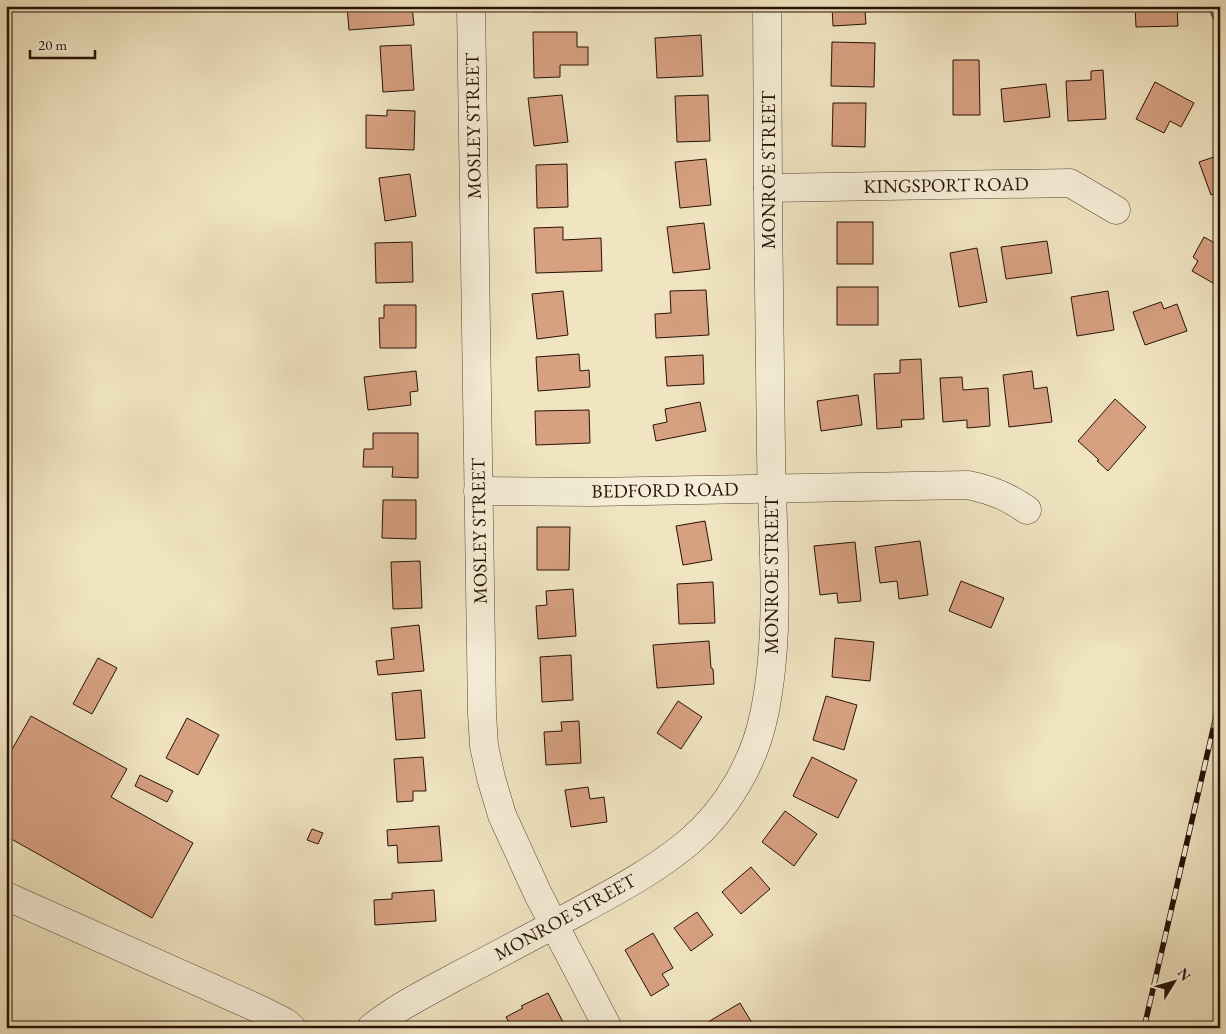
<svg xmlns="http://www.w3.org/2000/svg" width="1226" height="1034" viewBox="0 0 1226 1034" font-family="'EB Garamond',serif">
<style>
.building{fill:#d6a081;stroke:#281106}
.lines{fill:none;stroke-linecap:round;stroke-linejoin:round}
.minor-casing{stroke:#5a4635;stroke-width:29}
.minor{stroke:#f5edd7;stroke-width:28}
.rail-casing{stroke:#281106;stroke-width:5.5}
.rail{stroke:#f5edd7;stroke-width:4;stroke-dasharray:11;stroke-linecap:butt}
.labels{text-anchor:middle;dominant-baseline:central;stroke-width:4.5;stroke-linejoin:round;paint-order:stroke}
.street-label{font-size:19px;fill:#281106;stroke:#f5edd7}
</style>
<rect width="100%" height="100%" fill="#f0e4c1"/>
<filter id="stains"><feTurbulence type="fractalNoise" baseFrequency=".004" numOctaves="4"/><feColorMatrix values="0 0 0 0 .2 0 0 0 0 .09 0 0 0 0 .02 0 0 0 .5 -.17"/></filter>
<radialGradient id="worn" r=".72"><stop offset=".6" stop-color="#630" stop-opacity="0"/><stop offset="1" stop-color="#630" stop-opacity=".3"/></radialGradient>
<!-- building -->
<g class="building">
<polygon points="347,6 412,6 414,25 349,30"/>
<polygon points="533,6 565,6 565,11 533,12"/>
<polygon points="832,6 878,6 879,11 865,12 866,24 833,26"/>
<polygon points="1135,6 1177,6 1178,26 1136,27"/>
<polygon points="1207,6 1220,6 1220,31"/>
<polygon points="533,32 577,32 577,47 588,47 588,65 560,65 560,77 534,78"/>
<polygon points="701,35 703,76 657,78 655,38"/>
<polygon points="832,42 875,43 874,87 831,86"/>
<polygon points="411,45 414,90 383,92 380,46"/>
<polygon points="953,60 979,60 980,115 953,115"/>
<polygon points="1103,70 1106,119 1068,121 1066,81 1091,80 1091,71"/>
<polygon points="1155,82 1194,103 1181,127 1170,121 1164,133 1136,119"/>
<polygon points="1046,84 1050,117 1004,122 1001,89"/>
<polygon points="562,95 568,142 534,146 528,98"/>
<polygon points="708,95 710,141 677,142 675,96"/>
<polygon points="833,103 866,103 865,147 832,146"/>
<polygon points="387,110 415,111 414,150 366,148 366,115 387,116"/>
<polygon points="1220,155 1220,192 1211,195 1199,162"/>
<polygon points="706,159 711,205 680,208 675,162"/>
<polygon points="567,164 568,207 537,208 536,165"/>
<polygon points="410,174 416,216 385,221 379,178"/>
<rect x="837" y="222" width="36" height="42"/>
<polygon points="704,223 710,269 673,273 667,227"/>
<polygon points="563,227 563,240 601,238 602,271 536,273 534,228"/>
<polygon points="1204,237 1220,246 1220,287 1192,271 1198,261 1193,257"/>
<polygon points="1047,241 1052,273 1006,279 1001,247"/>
<polygon points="412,242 413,282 376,283 375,243"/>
<polygon points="977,248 987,302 959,307 950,253"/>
<rect x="837" y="287" width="41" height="38"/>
<polygon points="706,290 709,335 656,338 655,314 671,313 670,291"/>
<polygon points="563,291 568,335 537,339 532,294"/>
<polygon points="1108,291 1114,330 1077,336 1071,297"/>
<polygon points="1161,302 1164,309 1177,304 1187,331 1145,345 1133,312"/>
<polygon points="384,305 416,305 416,348 380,348 379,318 384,318"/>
<polygon points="579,354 580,371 589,370 590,387 538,391 536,357"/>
<polygon points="703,355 704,384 667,386 665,357"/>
<polygon points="921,359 924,419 901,420 902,427 877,429 874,374 900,373 900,360"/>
<polygon points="416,371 418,391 410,392 411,405 368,410 364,377"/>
<polygon points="1032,371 1034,389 1047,387 1052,422 1009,427 1003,375"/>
<polygon points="962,377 963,390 988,388 990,426 967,428 967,420 943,422 940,378"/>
<polygon points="858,395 862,425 821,431 817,401"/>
<polygon points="1115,399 1146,427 1108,471 1097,461 1099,460 1078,441"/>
<polygon points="700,402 706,431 656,441 653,425 667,422 665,409"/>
<polygon points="589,410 590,443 536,445 535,411"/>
<polygon points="373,433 418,433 418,478 392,477 393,467 363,467 364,449 373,449"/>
<polygon points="383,500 416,500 416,539 382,538"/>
<polygon points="705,521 712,560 683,565 676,526"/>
<polygon points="537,527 570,527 569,570 537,570"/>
<polygon points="920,541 928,595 899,599 897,581 880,583 875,547"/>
<polygon points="855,542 861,601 838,603 837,593 820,595 814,546"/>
<polygon points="420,561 422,608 393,609 391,562"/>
<polygon points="961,581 1004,598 991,628 949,611"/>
<polygon points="713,582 715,623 679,624 677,584"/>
<polygon points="573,589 576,636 538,639 536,606 547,605 546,591"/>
<polygon points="419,625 424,671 378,675 376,661 394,659 391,628"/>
<polygon points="835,638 874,642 870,681 832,677"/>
<polygon points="709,641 711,668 713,669 714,684 657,688 653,645"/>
<polygon points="571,655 573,700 542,702 540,657"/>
<polygon points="98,658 117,668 92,714 73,704"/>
<polygon points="421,690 425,738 396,740 392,693"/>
<polygon points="826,696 857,705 844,750 813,740"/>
<polygon points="678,701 702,717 681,749 657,733"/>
<polygon points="31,716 127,769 111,797 193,843 152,918 6,836 6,760"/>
<polygon points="187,718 219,735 198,775 166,758"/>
<polygon points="579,721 581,763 546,765 544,732 562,731 561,722"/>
<polygon points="423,757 426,791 413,791 413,801 397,802 394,759"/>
<polygon points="812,757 857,780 838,818 793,796"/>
<polygon points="140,775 173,791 167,802 135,786"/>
<polygon points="588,787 590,799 604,797 607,822 571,827 565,790"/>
<polygon points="785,811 817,834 794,866 762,842"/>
<polygon points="439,826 442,861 398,863 397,845 388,846 387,830"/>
<polygon points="312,829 323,833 318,844 307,840"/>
<polygon points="751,867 770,889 741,914 722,892"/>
<polygon points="434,890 436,921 375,925 374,900 392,899 392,893"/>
<polygon points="697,912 713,935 691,951 674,928"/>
<polygon points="653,933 673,968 662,974 669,985 651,996 625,950"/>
<polygon points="548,993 566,1028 512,1028 506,1017 523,1008 521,1006"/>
<polygon points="740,1003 755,1028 704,1028 703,1025"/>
</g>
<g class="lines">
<defs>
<g id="minor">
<polyline points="471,6 482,713 484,746 491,778 502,815 538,894 608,1028"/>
<polyline points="768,188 1070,183 1116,210"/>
<path d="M478,491L593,492L968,485C991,490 1007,496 1027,510"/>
<polyline points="6,896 259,1009 285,1022 292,1028"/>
<path d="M371,1028C397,1007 426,993 455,977C497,955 539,933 581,910C618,890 657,869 690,841C727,809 754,763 764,715C782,629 772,539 771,451C769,303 767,154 767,6"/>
</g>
</defs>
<!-- minor casing -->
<use href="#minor" class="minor-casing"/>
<!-- minor -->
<use href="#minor" class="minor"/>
<defs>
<polyline id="rail" points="1144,1028 1220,699"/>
</defs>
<!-- rail casing -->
<use href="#rail" class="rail-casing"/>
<!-- rail -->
<use href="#rail" class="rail"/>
</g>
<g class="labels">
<!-- street labels -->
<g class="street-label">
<text transform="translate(473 126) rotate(-91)">MOSLEY STREET</text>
<text transform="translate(768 170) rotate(-90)">MONROE STREET</text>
<text transform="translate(946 185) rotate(-1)">KINGSPORT ROAD</text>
<text transform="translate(665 490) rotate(-1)">BEDFORD ROAD</text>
<text transform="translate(479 531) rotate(-91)">MOSLEY STREET</text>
<text transform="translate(771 575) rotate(-90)">MONROE STREET</text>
<text transform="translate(565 917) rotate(-29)">MONROE STREET</text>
</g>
</g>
<!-- margin -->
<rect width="1226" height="1034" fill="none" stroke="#f0e4c1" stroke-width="25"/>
<rect x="8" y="8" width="1211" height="1019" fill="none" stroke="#281106" stroke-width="2.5"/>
<rect x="12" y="12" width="1201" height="1009" fill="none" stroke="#281106"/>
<!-- north arrow -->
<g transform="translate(1174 982) rotate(53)" stroke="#f5edd7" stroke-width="4" paint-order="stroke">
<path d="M0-4L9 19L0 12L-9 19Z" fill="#281106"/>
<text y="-8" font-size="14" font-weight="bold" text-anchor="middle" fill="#281106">N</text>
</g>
<!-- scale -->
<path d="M30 50v8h65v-8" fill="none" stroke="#281106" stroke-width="2.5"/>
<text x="38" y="50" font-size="15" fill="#281106" stroke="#f5edd7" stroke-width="4" paint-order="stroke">20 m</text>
<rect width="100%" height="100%" filter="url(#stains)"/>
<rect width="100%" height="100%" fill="url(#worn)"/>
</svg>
